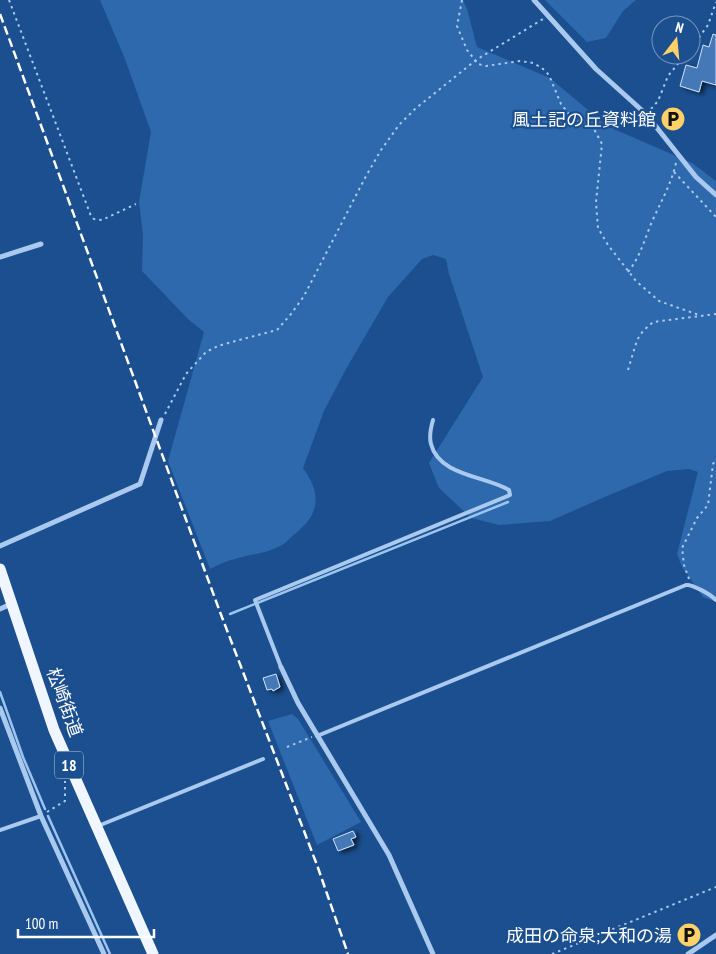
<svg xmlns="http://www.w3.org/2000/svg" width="716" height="954" viewBox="0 0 716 954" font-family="'PT Sans Narrow','Noto Sans JP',sans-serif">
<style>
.green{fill:#2e69ad}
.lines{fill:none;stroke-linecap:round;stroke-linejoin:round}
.stream{stroke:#9cc4f0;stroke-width:2.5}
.building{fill:#4478b7;stroke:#cfe3fa;filter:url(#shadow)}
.path{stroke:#a9c9ee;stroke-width:2;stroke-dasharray:2.5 4;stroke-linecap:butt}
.lane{stroke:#a9c9ee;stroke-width:4}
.street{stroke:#a9c9ee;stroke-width:5}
.primary{stroke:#f0f6ff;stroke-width:11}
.rail{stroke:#fff;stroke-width:2.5;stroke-dasharray:9 4;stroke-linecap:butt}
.labels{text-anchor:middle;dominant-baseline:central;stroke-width:4.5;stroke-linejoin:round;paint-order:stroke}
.shield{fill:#1b4f8f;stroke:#bbcadd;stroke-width:1}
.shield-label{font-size:16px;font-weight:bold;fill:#fff}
.poi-label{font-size:18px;fill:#fff;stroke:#1b4f8f;text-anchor:end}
.street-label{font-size:18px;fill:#fff;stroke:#1b4f8f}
</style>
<defs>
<filter id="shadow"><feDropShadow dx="4" dy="2" stdDeviation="2.5" flood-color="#0009"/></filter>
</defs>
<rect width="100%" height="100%" fill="#1b4f8f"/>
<!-- green -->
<g class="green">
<path d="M100,0H463L467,9L477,47L550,78L607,126L692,163L716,181V602L703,597L682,567L677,554L698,472L689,469L667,471L607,496L550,521L499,525L471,518L439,488L429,463L483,377L449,274L446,259L433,255L422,259L388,297L346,369L324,411L303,468C322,494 320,514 295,534C290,538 285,544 280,546C266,554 250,554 235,559C226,561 218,565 210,569L168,461L204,332L188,319L142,271L143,235L139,202L151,132L125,59Z"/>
<polygon points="545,0 636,0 623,11 606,38 587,42"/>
<polygon points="292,714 298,719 361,822 317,845 268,721"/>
</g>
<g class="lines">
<!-- stream -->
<g class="stream">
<polyline points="230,614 508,502"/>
<polyline points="0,692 23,757 45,809"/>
<polyline points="48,816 110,954"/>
</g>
</g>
<!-- building -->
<g class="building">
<polygon points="713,34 716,35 716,85 702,81 699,92 680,86 686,65 697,68 703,45 709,47"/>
<polygon points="276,674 280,687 273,691 272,689 267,690 263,678"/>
<polygon points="353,831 356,837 351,839 354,845 338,851 333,839"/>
</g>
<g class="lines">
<!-- path -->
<g class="path">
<polyline points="9,0 91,216 94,219 102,220 136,204"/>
<polyline points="462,0 457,26 467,50 478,64 486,66 520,61 533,63 542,68 549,75 561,104 568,113 576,120 594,129 602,144 596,202 598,228 608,245 636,281 659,301 699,315"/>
<polyline points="691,48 708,25 716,2"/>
<polyline points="651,109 658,101 668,76 685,55"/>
<polyline points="674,172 716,217"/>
<path d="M628,272C640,257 644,241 651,224C660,203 671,185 676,163"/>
<polyline points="628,370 637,340 643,331 653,322 716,314"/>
<polyline points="165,414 186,374 206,352 218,346 239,340 277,330 291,314 304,296 365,178 381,150 399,125 415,109 476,60 543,19"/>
<polyline points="689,579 684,565 682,548 697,518 708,505 713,464 716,459"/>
<polyline points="287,747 312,737"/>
<polyline points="47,812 65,801 65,781"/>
<polyline points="552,954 716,887"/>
</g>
<!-- lane -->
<g class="lane">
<path d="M281,667L255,600L510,495L509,490C486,476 439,476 431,444C429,437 431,427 433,420"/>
<path d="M317,736L686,585C692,584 710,594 716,600"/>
<polyline points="98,826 263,759"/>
<polyline points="0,830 41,816"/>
</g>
<!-- street -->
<g class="street">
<polyline points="534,0 596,69 646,114 696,177 716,195"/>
<polyline points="0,257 41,244"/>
<polyline points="0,546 140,484 161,420"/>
<polyline points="0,609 11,604"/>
<polyline points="281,667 298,703 389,855 433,954"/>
<polyline points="0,708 41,816 104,954"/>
<polyline points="688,954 716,935"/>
</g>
<!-- primary -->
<polyline class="primary" points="0,569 54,730 153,954"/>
<!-- rail -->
<polyline class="rail" points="0,14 220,612 317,865 348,954"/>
</g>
<!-- icons -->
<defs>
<symbol id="parking-disc" viewBox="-11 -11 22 22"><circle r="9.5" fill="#ffd166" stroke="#1b4f8f"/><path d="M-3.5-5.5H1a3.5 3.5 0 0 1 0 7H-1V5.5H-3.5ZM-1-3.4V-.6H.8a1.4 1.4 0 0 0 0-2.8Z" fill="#111"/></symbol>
</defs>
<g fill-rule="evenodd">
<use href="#parking-disc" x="659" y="105" width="28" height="28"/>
<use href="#parking-disc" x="675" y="921" width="28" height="28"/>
</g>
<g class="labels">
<!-- shield labels -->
<rect class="shield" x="55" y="751.5" width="28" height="27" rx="4"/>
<g class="shield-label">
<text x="69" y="765">18</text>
</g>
<!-- poi labels -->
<g class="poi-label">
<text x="656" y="119">風土記の丘資料館</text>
<text x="672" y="935">成田の命泉;大和の湯</text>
</g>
<!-- street labels -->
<g class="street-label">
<text transform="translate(65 702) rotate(70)">松崎街道</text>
</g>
</g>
<!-- north arrow -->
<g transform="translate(676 40) rotate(16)"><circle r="24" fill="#1b4f8f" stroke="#7695bc"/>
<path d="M0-4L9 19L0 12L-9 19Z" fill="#ffd166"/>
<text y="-8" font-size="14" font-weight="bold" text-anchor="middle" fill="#ffffff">N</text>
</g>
<!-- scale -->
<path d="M18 929v8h136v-8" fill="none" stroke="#ffffff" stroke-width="2.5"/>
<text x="25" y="929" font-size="15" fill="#ffffff" stroke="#1b4f8f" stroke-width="4" paint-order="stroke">100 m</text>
</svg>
